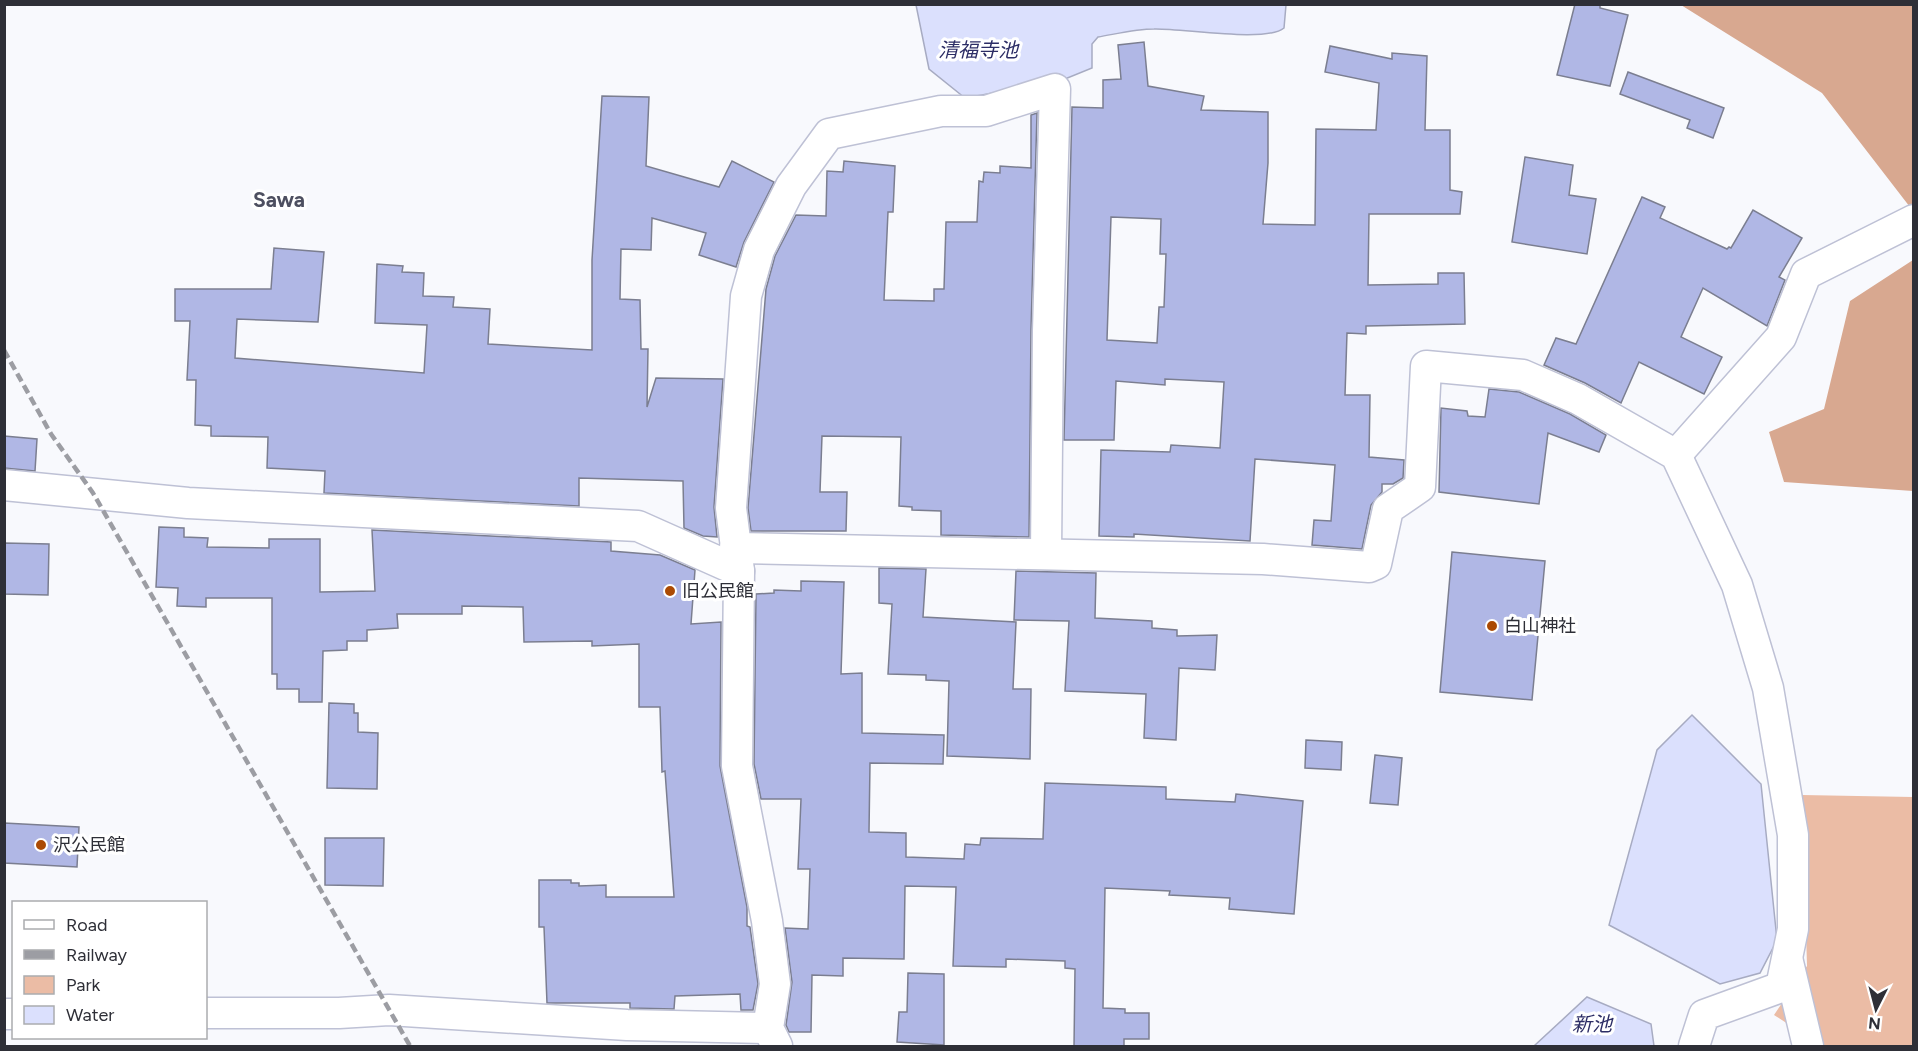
<svg xmlns="http://www.w3.org/2000/svg" width="1918" height="1051" viewBox="0 0 1918 1051" font-family="Figtree,'Noto Sans JP',sans-serif">
<style>
.green{fill:#ebbca5}
.forest{fill:#d8a890}
.water{fill:#dbe0fd;stroke:#a7abc2;stroke-width:1.5}
.building{fill:#b0b7e5;stroke:#7b7e90;stroke-width:1.5;fill-rule:evenodd}
.lines{fill:none;stroke-linecap:round;stroke-linejoin:round}
.street-casing{stroke:#bec1d5;stroke-width:33}
.street{stroke:#fff;stroke-width:30}
.rail{stroke:#9c9da3;stroke-width:4.5;stroke-dasharray:9 4.5;stroke-linecap:butt}
.poi-dot{fill:#ab4a03;stroke:#fff;stroke-width:2}
.labels{text-anchor:middle;dominant-baseline:central;stroke-width:6;stroke-linejoin:round;paint-order:stroke}
.poi-label{font-size:18px;fill:#2e2f37;stroke:#fff;text-anchor:start}
.water-label{font-size:20px;font-style:italic;fill:#2c2d65;stroke:#fff}
.quarter-label{font-size:21px;font-weight:bold;fill:#4d4f60;stroke:#fff}
</style>
<rect width="100%" height="100%" fill="#f8f9fd"/>
<!-- green -->
<polygon class="green" points="1802,795 1913,797 1913,1046 1793,1046 1788,1024 1774,1015 1807,966"/>
<!-- forest -->
<g class="forest">
<polygon points="1681,5 1913,5 1913,211 1822,93"/>
<polygon points="1913,260 1913,491 1784,482 1769,432 1824,409 1850,301"/>
</g>
<!-- water -->
<g class="water">
<path d="M916,5H1286L1284,28C1266,43 1181,28 1154,29C1136,29 1116,34 1098,37L1092,44V68L1060,81L965,98L929,69Z"/>
<polygon points="1692,715 1761,784 1777,940 1760,973 1720,984 1609,925 1657,750"/>
<polygon points="1587,997 1651,1024 1654,1046 1534,1046"/>
</g>
<!-- building -->
<g class="building">
<polygon points="1575,4 1600,4 1600,8 1628,15 1610,86 1557,75"/>
<path d="M1144,42L1148,86L1204,96L1201,110L1268,112V163L1263,224L1315,225L1316,129L1376,130L1379,83L1325,72L1330,46L1392,59V53L1427,56L1425,130H1450V190L1462,192L1460,214H1369L1368,285L1438,284V273H1464L1465,324L1366,326V334L1347,333L1345,395H1370L1369,457L1404,460L1403,478L1393,484H1382V492L1371,505L1362,549L1312,545L1314,520L1331,521L1335,465L1255,459L1250,541L1134,534V537L1099,536L1101,450L1170,452L1171,445L1220,448L1224,382L1165,379V385L1116,381L1114,440H1064L1072,107L1103,108V80L1121,79L1118,45ZM1111,217L1161,219L1160,254H1166L1164,307H1159L1157,343L1107,340Z"/>
<polygon points="1628,72 1724,108 1713,138 1687,128 1690,120 1620,94"/>
<polygon points="602,96 649,97 646,166 719,187 732,161 774,182 744,242 736,267 699,255 706,233 652,218 651,250 621,249 620,299 640,300 641,349 648,349 647,407 656,378 723,379 714,507 717,537 703,536 684,528 683,481 579,478 579,506 324,493 325,471 267,468 268,437 211,436 211,426 195,425 196,380 187,380 190,321 175,321 175,289 271,289 274,248 324,252 318,322 237,319 235,358 424,373 427,325 375,323 377,264 403,266 402,272 424,273 423,296 454,297 453,307 490,309 488,344 592,350 592,260"/>
<polygon points="1037,113 1031,330 1029,537 941,535 941,511 912,510 912,507 899,506 901,437 822,436 820,492 847,492 846,531 751,531 748,508 766,289 775,256 796,215 826,216 827,171 843,172 844,161 895,166 893,212 888,212 884,300 934,301 934,289 944,289 946,222 977,222 979,181 983,182 984,172 1000,173 1000,166 1031,168 1031,115"/>
<polygon points="1525,157 1573,165 1569,195 1596,199 1587,254 1512,242"/>
<polygon points="1642,197 1665,207 1660,218 1727,249 1729,247 1731,248 1753,210 1802,238 1779,277 1785,280 1767,326 1703,288 1681,337 1722,357 1704,394 1639,362 1621,403 1585,383 1544,365 1556,338 1576,344"/>
<polygon points="1489,389 1519,392 1570,414 1606,435 1599,452 1548,433 1539,504 1439,492 1441,408 1467,411 1468,416 1485,417"/>
<polygon points="4,436 37,439 35,471 4,468"/>
<polygon points="159,527 184,528 184,537 208,538 207,547 269,548 269,539 320,539 320,592 375,591 372,530 611,542 611,551 660,555 695,570 691,624 721,622 720,766 747,907 747,926 750,927 758,984 753,1010 741,1010 740,994 675,996 674,1009 630,1008 630,1003 547,1003 544,927 539,927 539,880 571,880 571,883 579,883 579,886 606,885 606,897 674,897 665,771 662,772 660,707 639,707 639,644 592,646 592,641 524,642 523,607 462,606 462,614 397,614 398,628 367,630 367,641 347,641 347,650 323,651 322,702 299,702 299,689 277,689 277,674 272,674 272,598 206,598 206,607 177,606 178,588 156,587"/>
<polygon points="4,543 49,544 48,595 4,594"/>
<polygon points="1452,552 1545,561 1532,700 1440,692"/>
<polygon points="879,568 926,569 923,617 1016,622 1013,689 1031,689 1030,759 947,756 949,681 926,680 926,675 888,674 892,604 879,603"/>
<polygon points="1016,571 1096,573 1095,618 1152,621 1152,628 1177,630 1177,636 1217,635 1215,670 1179,668 1176,740 1144,738 1146,694 1065,691 1069,621 1014,620"/>
<polygon points="801,581 844,582 841,674 862,673 862,733 944,735 943,764 870,763 869,832 906,833 906,857 964,859 965,844 980,845 981,838 1043,839 1045,783 1166,787 1166,799 1235,802 1236,794 1303,801 1294,914 1229,909 1230,898 1169,895 1170,891 1105,888 1103,1008 1125,1009 1125,1013 1149,1013 1149,1039 1124,1039 1124,1047 1074,1047 1075,969 1065,968 1065,961 1006,959 1006,967 953,966 956,887 905,886 904,959 843,958 843,976 812,975 811,1032 789,1032 786,1025 792,982 785,928 808,929 810,869 798,869 801,799 761,799 754,764 756,594 774,593 774,590 801,591"/>
<polygon points="329,703 354,704 354,713 358,713 358,732 378,733 377,789 327,788"/>
<polygon points="1306,740 1342,742 1341,770 1305,768"/>
<polygon points="1375,755 1402,758 1398,805 1370,803"/>
<polygon points="4,823 79,827 77,867 4,863"/>
<polygon points="325,838 384,838 383,886 325,885"/>
<polygon points="908,973 944,974 944,1045 897,1042 899,1012 907,1012"/>
</g>
<g class="lines">
<defs>
<g id="street">
<polyline points="1676,455 1781,337 1806,274 1914,220"/>
<polyline points="4,485 188,503 638,526 739,571"/>
<polyline points="735,548 1263,559 1369,567 1376,564 1388,509 1420,487 1426,366 1523,375 1578,399 1676,455 1737,585 1768,688 1793,835 1793,929 1781,987 1704,1015 1694,1046"/>
<polyline points="1788,962 1808,1046"/>
<polyline points="206,1013 339,1013 389,1010 627,1025 768,1028"/>
<polyline points="4,1014 14,1014"/>
<polyline points="777,1046 768,1028 775,984 767,921 737,766 739,571 731,508 746,296 759,250 791,186 829,134 941,111 986,111 1055,89 1048,331 1046,554"/>
</g>
</defs>
<!-- street casing -->
<use href="#street" class="street-casing"/>
<!-- street -->
<use href="#street" class="street"/>
<!-- rail -->
<polyline class="rail" points="4,350 51,434 93,493 410,1046"/>
</g>
<!-- markers -->
<g class="poi-dot">
<circle cx="670" cy="591" r="6"/>
<circle cx="1492" cy="626" r="6"/>
<circle cx="41" cy="845" r="6"/>
</g>
<g class="labels">
<!-- poi labels -->
<g class="poi-label">
<text x="682" y="591">旧公民館</text>
<text x="1504" y="626">白山神社</text>
<text x="53" y="845">沢公民館</text>
</g>
<!-- water labels -->
<g class="water-label">
<text x="978" y="50">清福寺池</text>
<text x="1592" y="1024">新池</text>
</g>
<!-- quarter labels -->
<g class="quarter-label">
<text x="279" y="199">Sawa</text>
</g>
</g>
<!-- border -->
<rect width="1918" height="1051" fill="none" stroke="#2e2f37" stroke-width="12"/>
<!-- legend -->
<rect x="12" y="901" width="195" height="138" fill="#ffffff" stroke="#abacaf" stroke-width="1.5"/>
<rect x="24" y="920" width="30" height="9" fill="#ffffff" stroke="#abacaf" stroke-width="1.5"/>
<text x="66" y="931" font-size="18" fill="#2e2f37">Road</text>
<rect x="24" y="950" width="30" height="9" fill="#9c9da3" stroke="#abacaf" stroke-width="1.5"/>
<text x="66" y="961" font-size="18" fill="#2e2f37">Railway</text>
<rect x="24" y="976" width="30" height="18" fill="#ebbca5" stroke="#abacaf" stroke-width="1.5"/>
<text x="66" y="991" font-size="18" fill="#2e2f37">Park</text>
<rect x="24" y="1006" width="30" height="18" fill="#dbe0fd" stroke="#abacaf" stroke-width="1.5"/>
<text x="66" y="1021" font-size="18" fill="#2e2f37">Water</text>
<!-- north arrow -->
<g transform="translate(1876 1009) rotate(186)" stroke="#ffffff" stroke-width="4.5" paint-order="stroke">
<path d="M0-4.5L10 22L0 15L-10 22Z" fill="#2e2f37"/>
<text y="-9" font-size="16" font-weight="bold" text-anchor="middle" fill="#2e2f37">N</text>
</g>
</svg>
